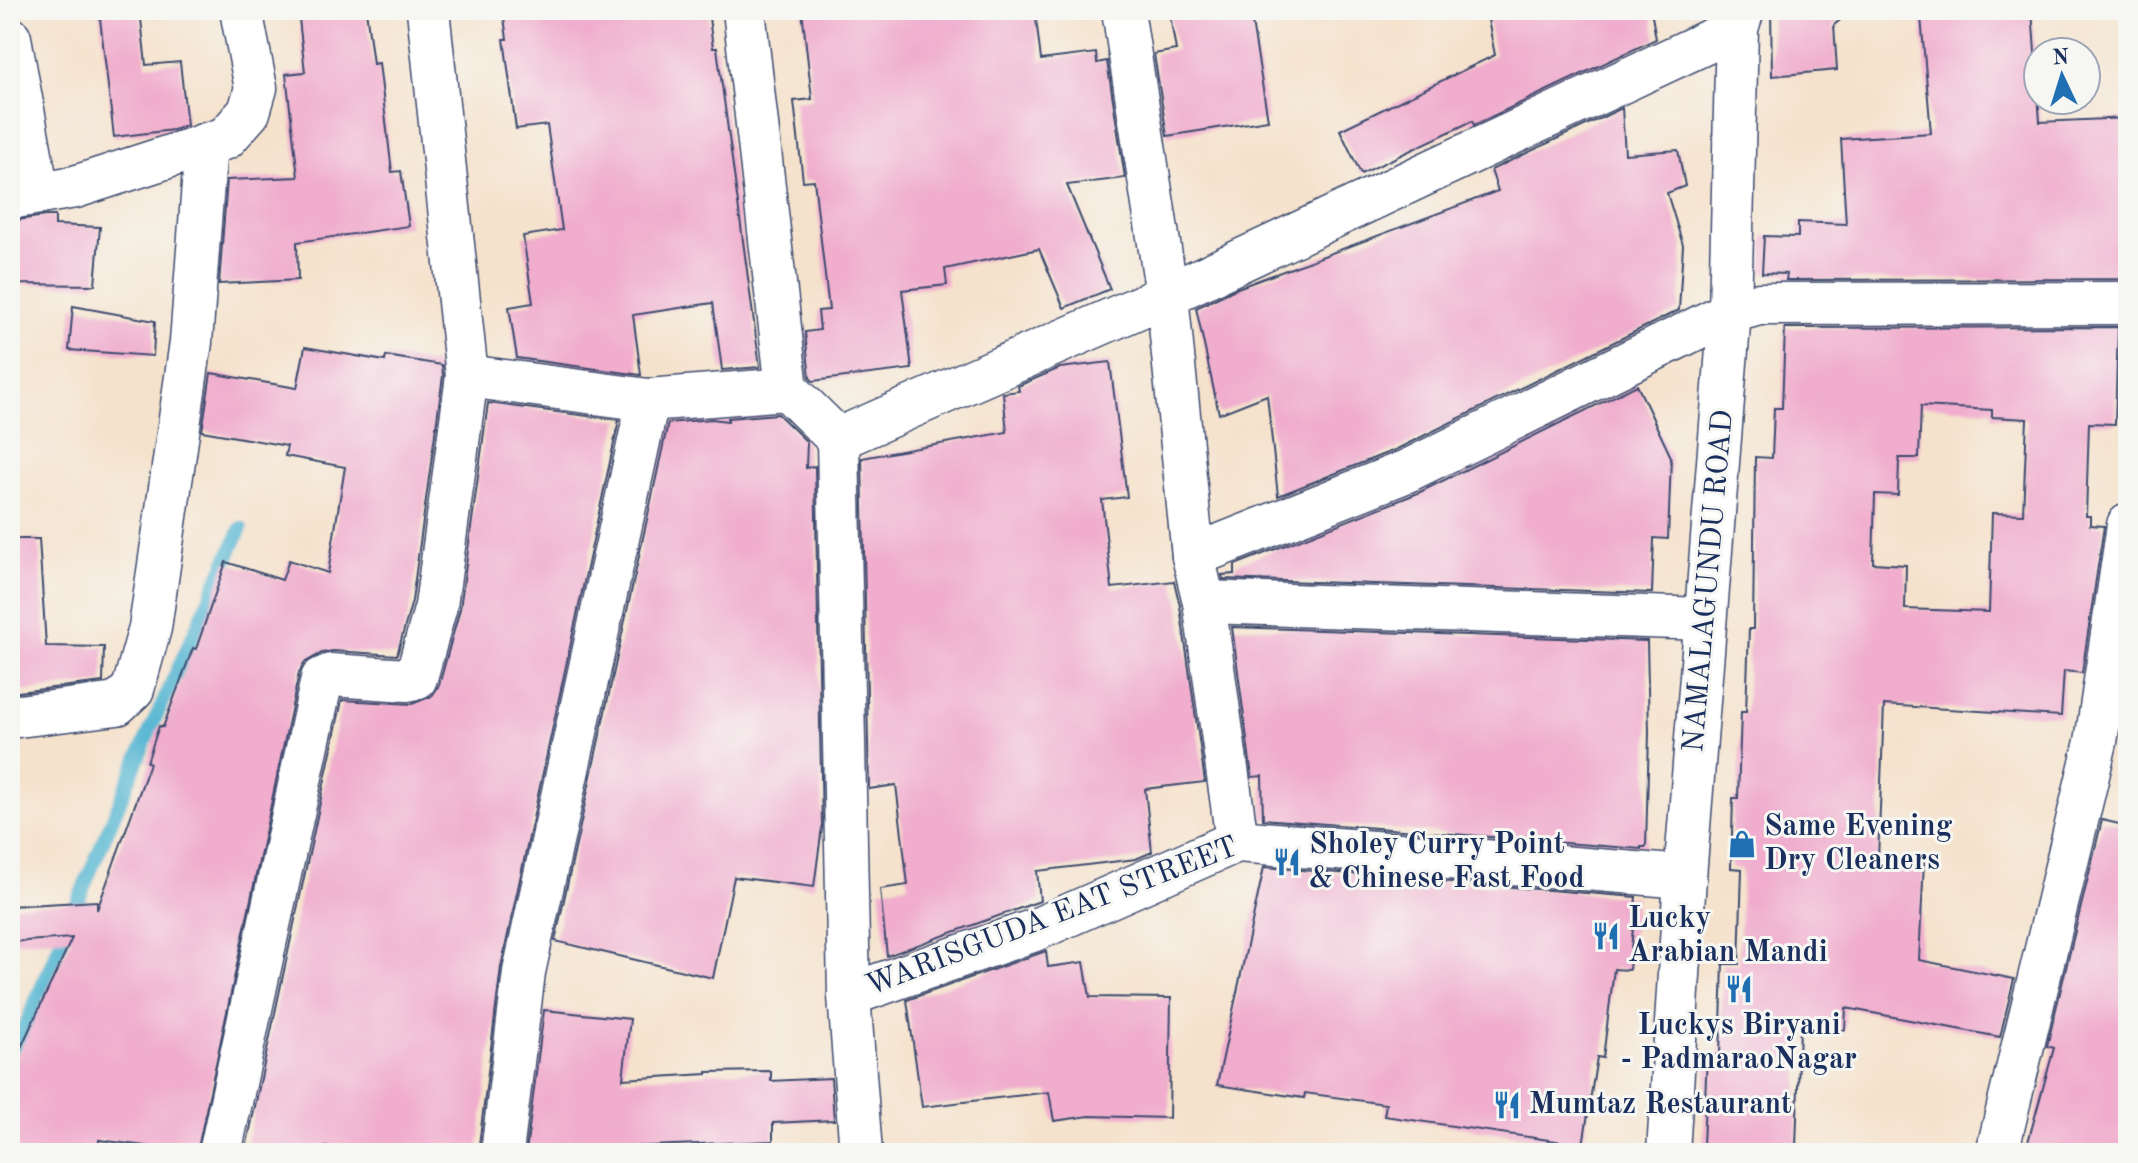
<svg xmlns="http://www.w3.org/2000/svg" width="2138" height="1163" viewBox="0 0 2138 1163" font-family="'Old Standard TT',serif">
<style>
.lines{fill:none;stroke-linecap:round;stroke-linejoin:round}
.stream{stroke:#52b5d1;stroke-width:14}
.building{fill:#f0adcd;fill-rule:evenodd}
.minor-casing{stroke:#3c4a6e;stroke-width:45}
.minor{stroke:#fff;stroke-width:42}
.labels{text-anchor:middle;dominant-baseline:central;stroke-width:6;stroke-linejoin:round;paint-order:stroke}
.street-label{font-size:30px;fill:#1b2f5e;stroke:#f6f6f2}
.poi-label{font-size:30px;font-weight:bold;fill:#1b2f5e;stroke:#f6f6f2;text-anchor:start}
</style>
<rect width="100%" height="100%" fill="#f6f6f2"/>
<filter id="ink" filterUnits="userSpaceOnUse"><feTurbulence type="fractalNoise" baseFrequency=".0125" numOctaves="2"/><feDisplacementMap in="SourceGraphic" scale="16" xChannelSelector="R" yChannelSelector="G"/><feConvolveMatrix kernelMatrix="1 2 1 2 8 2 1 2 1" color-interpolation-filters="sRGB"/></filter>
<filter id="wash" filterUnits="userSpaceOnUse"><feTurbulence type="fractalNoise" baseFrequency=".006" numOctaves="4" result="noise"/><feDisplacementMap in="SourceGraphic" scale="32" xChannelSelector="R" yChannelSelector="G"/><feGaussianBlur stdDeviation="1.8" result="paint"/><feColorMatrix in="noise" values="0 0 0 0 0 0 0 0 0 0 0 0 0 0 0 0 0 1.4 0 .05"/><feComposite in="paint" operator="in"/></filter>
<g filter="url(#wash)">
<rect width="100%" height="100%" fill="#f5e2cc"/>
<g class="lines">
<!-- stream -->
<polyline class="stream" points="10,1051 23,1031 148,735 241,528"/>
</g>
<g id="blocks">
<!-- building -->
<g class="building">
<polygon points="99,10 140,10 146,65 180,62 187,125 173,130 114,137"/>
<polygon points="298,10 366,10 373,64 379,63 392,172 401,171 409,226 297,242 298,280 219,284 227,180 298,177 286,74 305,72"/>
<polygon points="503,10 708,10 713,48 717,48 760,367 722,370 713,303 633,315 641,375 517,358 509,307 533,303 523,236 562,230 547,125 516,129 504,39 507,39"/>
<polygon points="802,10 1035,10 1041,60 1096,53 1097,63 1107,61 1125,178 1067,185 1110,289 1064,308 1039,249 945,269 947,285 902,290 912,369 813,381 810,378 805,332 820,330 818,311 829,310 814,180 803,181 794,101 812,99"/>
<polygon points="1169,10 1250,10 1268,120 1167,136 1154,54 1176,50"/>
<polygon points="1486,10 1651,10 1656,39 1474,125 1472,121 1361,174 1340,130 1495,55"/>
<polygon points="1771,10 1853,10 1834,25 1837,70 1772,76"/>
<polygon points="2004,10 2032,10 2040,122 2128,118 2128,279 1786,280 1787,274 1762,273 1764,236 1798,237 1798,222 1846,224 1841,139 1931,133 1921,17"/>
<polygon points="1622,108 1625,154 1678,150 1685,186 1667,193 1683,245 1679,310 1397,449 1278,496 1267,395 1219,414 1196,308 1235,289 1498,191 1491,170"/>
<polygon points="46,216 55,216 55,225 100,227 95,285 10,284 10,221"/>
<polygon points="73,306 155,321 153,356 69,350"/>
<path d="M2118,327L2115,424L2089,423L2086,516H2090V525L2104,526L2082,673L2064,671L2061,716L1884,705L1878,860L1924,862L1919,960L2014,979L2000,1037L1846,1008L1845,1030L1800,1028L1796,1148L1703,1145L1707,1055H1720L1723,964H1739L1742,869L1731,868L1733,798H1738L1741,712H1746L1749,629H1753L1755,457L1772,458L1774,408H1782L1785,328ZM1921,406L1992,410V417L2027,419L2023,514L1992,513L1989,612L1905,609L1906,565L1873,563L1875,494L1898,495L1899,458H1919Z"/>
<polygon points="305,347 385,361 386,356 442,365 443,376 412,601 397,655 333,651 322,653 304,663 299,673 197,1153 99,1140 98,1153 10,1153 10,1098 16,1058 72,938 10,942 10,906 97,901 97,910 150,763 147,762 159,726 163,727 193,648 196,649 226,562 282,580 289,560 328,573 345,467 285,456 287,446 202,431 211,373 297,388"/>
<polygon points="1110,362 1127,497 1102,500 1112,588 1174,581 1180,606 1205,782 1145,789 1152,852 1136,859 1037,871 1040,901 887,956 880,889 908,885 896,785 869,789 862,458 1007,432 1003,393 1019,391 1018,386 1060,368"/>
<polygon points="1637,385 1671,457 1668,539 1654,538 1652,593 1223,579 1222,575 1235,574 1235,565 1418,493"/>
<polygon points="488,403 619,420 501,967 478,1153 393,1153 325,1147 325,1153 245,1153 342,700 412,704 432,696 439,685 460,609"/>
<polygon points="778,414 807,442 806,468 815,466 822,827 814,887 734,877 713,978 555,941 668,423 712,419 728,421 728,418"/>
<polygon points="10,539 39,539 46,646 104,647 103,682 10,693"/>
<polygon points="1232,627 1647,641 1649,733 1646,847 1641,847 1641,849 1263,819 1262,776 1252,777"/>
<polygon points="2102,820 2128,826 2128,1153 2025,1153 2054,1048 2047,1046"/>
<polygon points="1264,867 1636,897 1629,970 1614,969 1603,1058 1597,1057 1583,1145 1384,1116 1386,1104 1305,1093 1304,1098 1217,1085"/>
<polygon points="1046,951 1048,967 1084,962 1090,997 1171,998 1169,1118 1089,1116 1054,1121 1049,1092 922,1107 907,1000"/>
<polygon points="544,1010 630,1019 623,1079 707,1074 707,1072 771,1071 771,1081 831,1078 834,1120 773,1123 773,1141 626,1147 626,1153 526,1152"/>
</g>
</g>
</g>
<g filter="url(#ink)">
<use href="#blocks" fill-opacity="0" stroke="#3c4a6e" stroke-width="2"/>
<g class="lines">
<defs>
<g id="minor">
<polyline points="744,10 787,389 838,439"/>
<polyline points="1123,10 1167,295 1193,556 1204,602 1237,841"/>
<polyline points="10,38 38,193"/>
<polyline points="10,198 75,187 226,138 249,112 256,88 241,10"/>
<polyline points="467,376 648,400 787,389"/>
<polyline points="1193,556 1407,471 1730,312 1759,304 2128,303"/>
<polyline points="1204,602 1705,619"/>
<polyline points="10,717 117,704 133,689 150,628 191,342 206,144"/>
<polyline points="849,995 1035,930 1237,841 1685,877"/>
<polyline points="220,1153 322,679 331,675 407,680 416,678 436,606 467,376 428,10"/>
<polyline points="502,1153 524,972 648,400"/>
<polyline points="861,1153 849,995 838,439 1167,295 1737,28"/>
<polyline points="1668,1153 1685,877 1730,312 1737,28 1743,10"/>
<polyline points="1997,1153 2096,742 2128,525"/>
</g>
</defs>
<!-- minor casing -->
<use href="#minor" class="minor-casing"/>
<!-- minor -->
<use href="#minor" class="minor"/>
</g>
</g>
<!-- icons -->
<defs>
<symbol id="shop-bare" viewBox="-9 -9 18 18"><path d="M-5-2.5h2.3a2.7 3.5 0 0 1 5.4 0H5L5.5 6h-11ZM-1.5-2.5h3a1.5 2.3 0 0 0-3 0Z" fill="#1f6fb2" stroke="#f6f6f2" stroke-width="2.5" paint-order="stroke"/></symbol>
<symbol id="restaurant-bare" viewBox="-9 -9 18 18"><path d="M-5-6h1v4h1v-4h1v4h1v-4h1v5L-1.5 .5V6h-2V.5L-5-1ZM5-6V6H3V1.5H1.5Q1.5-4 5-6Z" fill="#1f6fb2" stroke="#f6f6f2" stroke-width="2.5" paint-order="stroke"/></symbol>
</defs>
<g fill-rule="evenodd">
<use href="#shop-bare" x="1722" y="824" width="40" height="40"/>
<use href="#restaurant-bare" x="1267" y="842" width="40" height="40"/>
<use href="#restaurant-bare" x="1586" y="916" width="40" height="40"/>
<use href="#restaurant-bare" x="1719" y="969" width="40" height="40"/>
<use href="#restaurant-bare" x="1487" y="1085" width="40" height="40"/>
</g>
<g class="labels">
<!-- street labels -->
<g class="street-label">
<text transform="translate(1709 581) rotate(-85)">NAMALAGUNDU ROAD</text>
<text transform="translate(1052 917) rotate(-21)">WARISGUDA EAT STREET</text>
</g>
<!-- poi labels -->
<g class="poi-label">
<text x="1764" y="827">Same Evening<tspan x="1764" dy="34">Dry Cleaners</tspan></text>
<text x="1309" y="845">Sholey Curry Point<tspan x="1309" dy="34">&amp; Chinese Fast Food</tspan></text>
<text x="1628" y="919">Lucky<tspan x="1628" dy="34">Arabian Mandi</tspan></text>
<text x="1739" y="1026" text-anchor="middle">Luckys Biryani<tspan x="1739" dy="34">- PadmaraoNagar</tspan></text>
<text x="1529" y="1105">Mumtaz Restaurant</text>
</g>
</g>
<!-- margin -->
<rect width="2138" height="1163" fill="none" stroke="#f6f6f2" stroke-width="40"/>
<!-- north arrow -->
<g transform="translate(2062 76) rotate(356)"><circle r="38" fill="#f6f6f2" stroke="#9ea6b7" stroke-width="2"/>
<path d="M0-6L14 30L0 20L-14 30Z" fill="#1f6fb2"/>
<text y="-12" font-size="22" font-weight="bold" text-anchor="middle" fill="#1b2f5e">N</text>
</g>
</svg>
